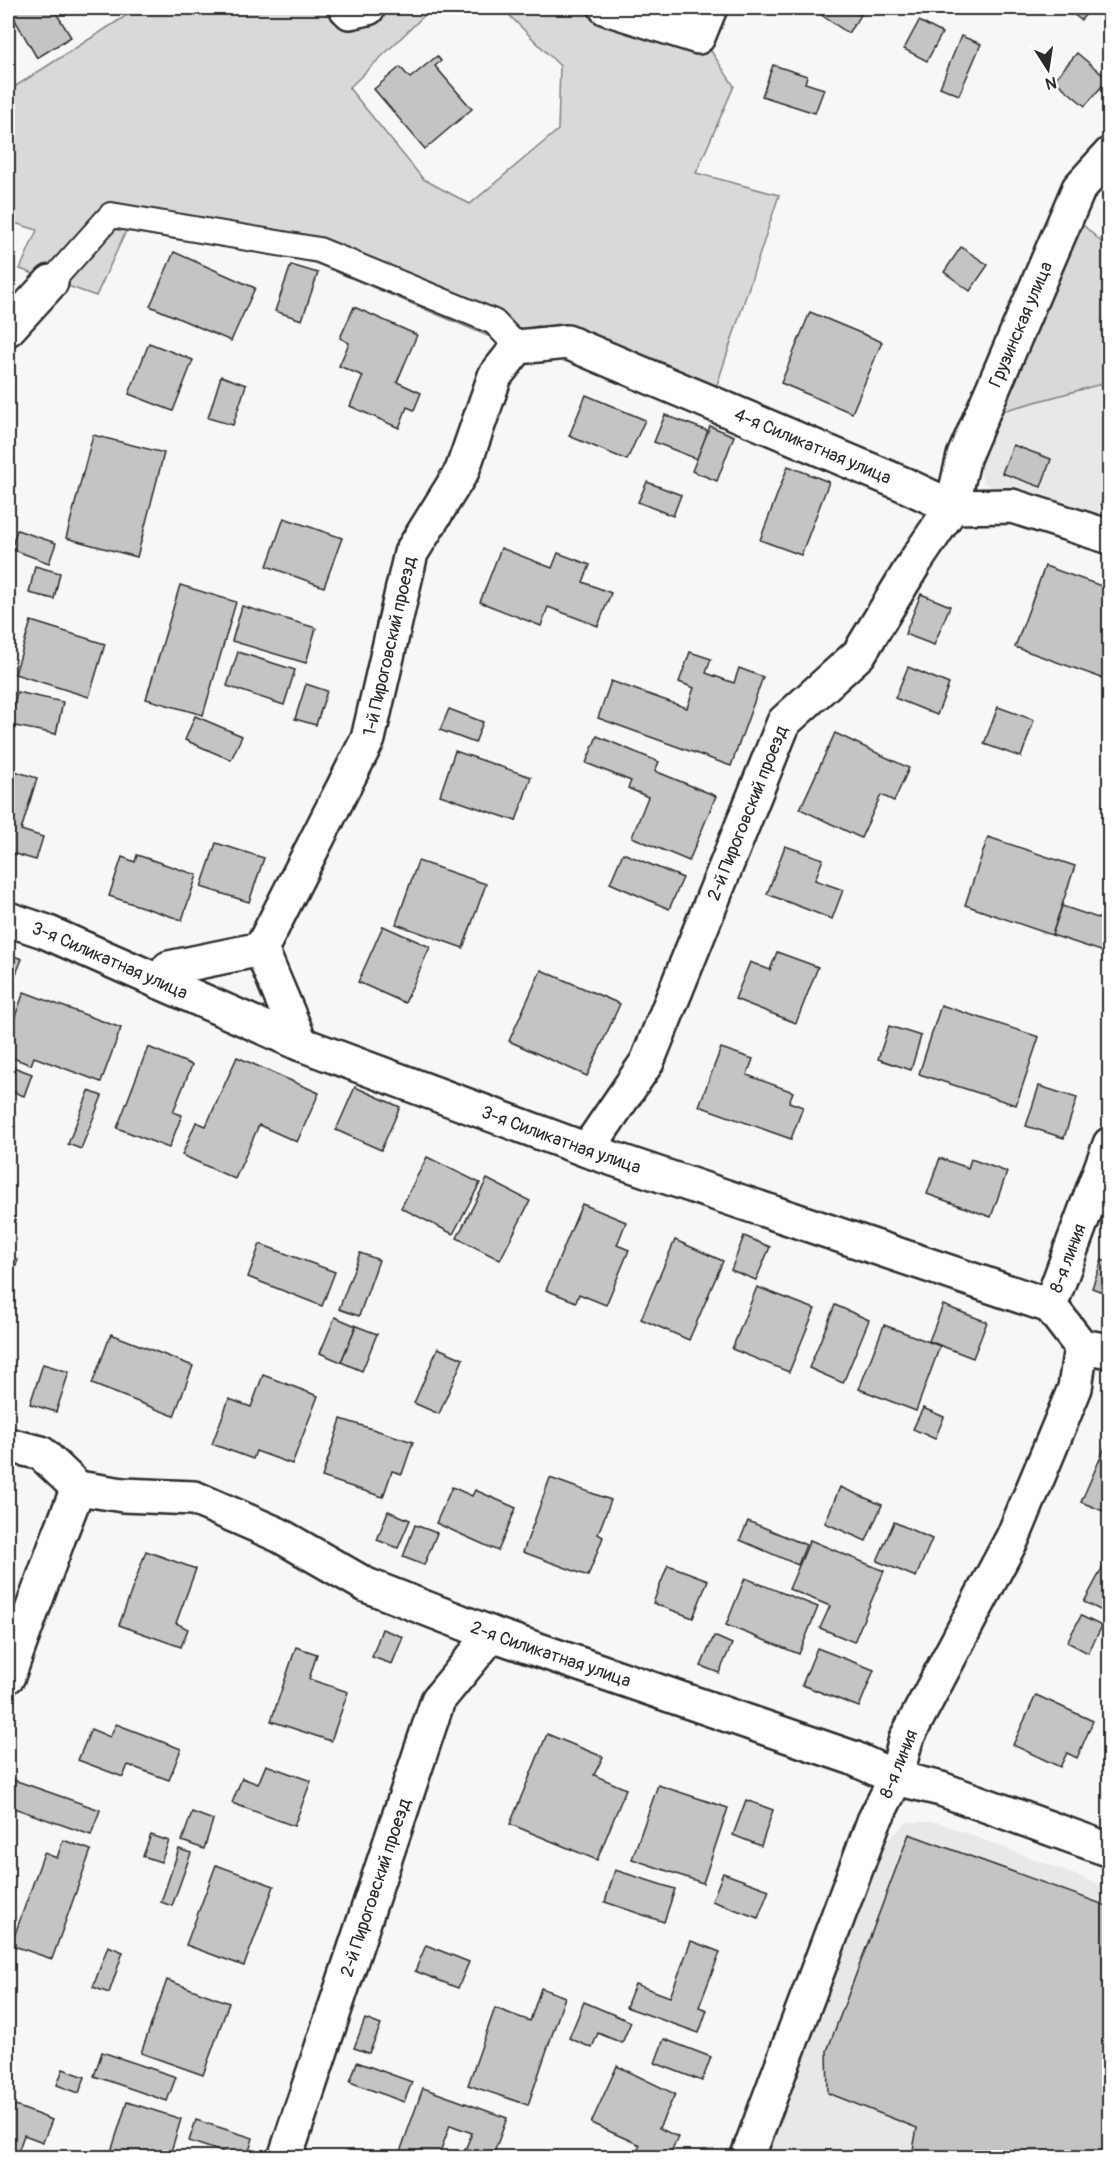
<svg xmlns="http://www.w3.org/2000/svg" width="1117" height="2165" viewBox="0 0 1117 2165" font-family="Pangolin,sans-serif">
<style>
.built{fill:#e8e8e8}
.green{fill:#d9d9d9;stroke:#828282;stroke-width:1.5}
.building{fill:#c4c4c4;stroke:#2b2b2b;stroke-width:1.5}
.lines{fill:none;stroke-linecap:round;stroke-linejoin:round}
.lane-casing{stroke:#2b2b2b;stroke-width:28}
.street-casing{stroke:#2b2b2b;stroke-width:38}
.secondary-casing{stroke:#2b2b2b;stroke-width:38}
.lane{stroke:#fff;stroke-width:24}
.street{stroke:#fff;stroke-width:33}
.secondary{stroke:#fff;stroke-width:33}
.labels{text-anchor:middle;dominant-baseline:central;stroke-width:4.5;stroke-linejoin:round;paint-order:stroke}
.street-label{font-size:18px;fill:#2b2b2b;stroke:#fff}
</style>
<rect width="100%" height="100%" fill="#f7f7f7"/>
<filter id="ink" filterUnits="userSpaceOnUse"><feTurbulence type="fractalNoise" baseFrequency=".0167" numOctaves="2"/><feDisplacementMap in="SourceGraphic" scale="12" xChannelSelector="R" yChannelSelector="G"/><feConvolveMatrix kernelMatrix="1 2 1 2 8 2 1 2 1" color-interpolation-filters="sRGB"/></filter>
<g filter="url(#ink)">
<!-- built -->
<g class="built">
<polygon points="1109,382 1109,528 1017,492 985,484 978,470 1002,411"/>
<polygon points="907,1822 937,1822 1109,1888 1109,2157 765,2158 886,1842"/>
</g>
<!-- green -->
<g class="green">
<polygon points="138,8 432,8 349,88 423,179 470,204 558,130 560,66 502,8 724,8 709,48 734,86 696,173 779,195 715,391 568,331 537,326 502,342 311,261 126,231 96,296 20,269 37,230 8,221 8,91"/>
<polygon points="1079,221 1109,249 1109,382 1002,411"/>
</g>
<!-- building -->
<g class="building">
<polygon points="8,8 53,8 71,37 37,58"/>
<polygon points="811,8 866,8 848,33"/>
<polygon points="1065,8 1091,8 1081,20"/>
<polygon points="1093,8 1110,8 1110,21"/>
<polygon points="919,21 942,33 927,61 904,49"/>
<polygon points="961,36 981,44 959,95 940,87"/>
<polygon points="1077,53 1108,79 1085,106 1054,80"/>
<polygon points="437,56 441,61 435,66 472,109 425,149 374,89 400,67 410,78"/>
<polygon points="773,65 807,76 805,83 824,89 815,113 762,96"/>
<polygon points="961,247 988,265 970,291 944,272"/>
<polygon points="174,252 255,288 231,341 150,306"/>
<polygon points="291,265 318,273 302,320 275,311"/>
<polygon points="354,307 417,335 397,382 421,393 414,410 407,407 399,428 350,406 363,376 339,366 349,343 340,338"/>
<polygon points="810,312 882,342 852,413 781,383"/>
<polygon points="149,343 193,360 173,411 129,394"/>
<polygon points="221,376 246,385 233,425 208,418"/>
<polygon points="586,395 645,420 627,460 569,436"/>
<polygon points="665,415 708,431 697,459 654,442"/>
<polygon points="710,426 734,436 717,481 692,471"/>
<polygon points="93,435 164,453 137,557 66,538"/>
<polygon points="1013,445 1051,459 1041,487 1002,473"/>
<polygon points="788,466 829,482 801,555 760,540"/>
<polygon points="1110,480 1110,508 1101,504"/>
<polygon points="647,482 681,495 673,516 638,502"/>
<polygon points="284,518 342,538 324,587 267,566"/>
<polygon points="17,530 56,543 49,563 11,549"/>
<polygon points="501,548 552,568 558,553 590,565 583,582 611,593 598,626 548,607 541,626 480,602"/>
<polygon points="35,566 60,573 54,599 29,593"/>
<polygon points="1045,566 1110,589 1110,681 1015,647"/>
<polygon points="180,585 236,602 203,715 146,699"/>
<polygon points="921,594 950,606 934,645 905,634"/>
<polygon points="242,606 316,628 306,663 232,641"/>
<polygon points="31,621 105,644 89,697 15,674"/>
<polygon points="238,652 295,670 284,705 227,686"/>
<polygon points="690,652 711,659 706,673 734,683 739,668 763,677 731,766 598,718 611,681 687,708 694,688 679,682"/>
<polygon points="908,667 949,684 937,715 895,698"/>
<polygon points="306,684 327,691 316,725 295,719"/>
<polygon points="17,692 63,702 56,734 10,725"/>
<polygon points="998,707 1034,720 1021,757 984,744"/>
<polygon points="449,709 483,722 475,743 440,730"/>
<polygon points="195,716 242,736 231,760 185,740"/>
<polygon points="835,733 909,768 894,801 881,795 861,838 800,809"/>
<polygon points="597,736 659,762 655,771 716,796 689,861 632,837 648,797 628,788 631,781 586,763"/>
<polygon points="455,751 531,777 516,821 440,795"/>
<polygon points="8,769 37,778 21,830 43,837 36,860 8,852"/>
<polygon points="988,837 1075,866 1052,935 965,905"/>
<polygon points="216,843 264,858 249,902 201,887"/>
<polygon points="785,846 823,859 815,880 843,890 832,919 767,894"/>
<polygon points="623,853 683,878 669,909 610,883"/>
<polygon points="137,855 197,875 182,920 109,896 122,857 135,862"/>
<polygon points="418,861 486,884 463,948 396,924"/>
<polygon points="1062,906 1110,922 1110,954 1052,935"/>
<polygon points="383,926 430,947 405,1003 358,982"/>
<polygon points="777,952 818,967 796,1023 735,999 750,962 770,970"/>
<polygon points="8,954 22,959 8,994"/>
<polygon points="541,970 620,1004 587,1076 509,1041"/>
<polygon points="24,992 121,1028 101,1082 34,1057 31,1065 8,1056 8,1035"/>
<polygon points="941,1005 1039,1037 1016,1105 919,1074"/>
<polygon points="889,1026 921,1036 911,1070 878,1059"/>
<polygon points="148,1047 192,1065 173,1112 182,1115 169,1148 117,1128"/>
<polygon points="721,1048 753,1059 747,1075 793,1092 789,1102 803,1107 791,1139 699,1106"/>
<polygon points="237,1057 319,1093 297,1142 259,1125 235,1179 182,1155 196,1122 206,1126"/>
<polygon points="8,1065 32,1074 24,1096 8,1090"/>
<polygon points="1039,1086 1077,1098 1064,1138 1026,1126"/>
<polygon points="355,1087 400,1107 381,1150 336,1130"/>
<polygon points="89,1091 102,1096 81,1149 68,1144"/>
<polygon points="427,1157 480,1183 453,1234 401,1208"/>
<polygon points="940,1158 968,1168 971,1159 1007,1172 991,1217 927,1194"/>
<polygon points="487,1179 530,1201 500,1260 457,1238"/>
<polygon points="582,1204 626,1222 617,1245 629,1250 606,1305 579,1294 576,1302 546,1290"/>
<polygon points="744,1236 770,1247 756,1280 731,1270"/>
<polygon points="675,1240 723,1261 689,1340 641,1319"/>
<polygon points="260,1244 335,1272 322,1306 248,1277"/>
<polygon points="360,1253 379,1260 359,1316 339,1309"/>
<polygon points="8,1256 18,1260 8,1285"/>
<polygon points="1102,1260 1110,1263 1110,1295 1092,1288"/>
<polygon points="757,1287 815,1309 789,1372 732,1349"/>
<polygon points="835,1305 869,1320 843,1383 809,1368"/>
<polygon points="943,1305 987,1322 973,1358 929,1341"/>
<polygon points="335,1317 356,1326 341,1362 320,1353"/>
<polygon points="884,1325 940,1346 916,1411 859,1389"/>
<polygon points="356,1326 377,1334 362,1371 341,1362"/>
<polygon points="111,1334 193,1366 174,1416 92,1384"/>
<polygon points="438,1348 463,1359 439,1414 414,1403"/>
<polygon points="43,1364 69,1372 56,1412 30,1404"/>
<polygon points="263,1375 318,1396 292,1464 256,1451 253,1459 212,1444 229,1399 251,1407"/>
<polygon points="923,1408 944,1417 935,1439 913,1429"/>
<polygon points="341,1419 413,1442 402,1474 392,1471 383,1497 322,1477"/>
<polygon points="1110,1436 1110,1514 1081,1502"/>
<polygon points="550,1478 611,1500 598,1534 603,1537 588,1576 523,1552"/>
<polygon points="452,1487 472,1496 475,1490 516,1508 498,1551 436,1523"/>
<polygon points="840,1487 882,1505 866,1541 825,1523"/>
<polygon points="388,1511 410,1520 398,1548 377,1540"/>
<polygon points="748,1521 806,1545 798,1565 740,1540"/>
<polygon points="894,1522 932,1539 916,1577 877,1561"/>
<polygon points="415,1525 437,1533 424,1565 403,1557"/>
<polygon points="810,1540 884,1571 854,1642 820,1628 830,1606 789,1589"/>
<polygon points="146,1551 196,1569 176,1623 188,1629 181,1647 119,1625"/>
<polygon points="1110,1554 1110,1615 1084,1602"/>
<polygon points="668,1565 708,1580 693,1618 653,1603"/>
<polygon points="745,1578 818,1607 799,1654 726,1625"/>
<polygon points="1081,1616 1102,1626 1088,1653 1067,1642"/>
<polygon points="382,1629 403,1637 392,1664 372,1657"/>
<polygon points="714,1636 732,1644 719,1673 701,1666"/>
<polygon points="296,1647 317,1654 309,1679 348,1692 331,1741 271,1721"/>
<polygon points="817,1648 874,1670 859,1707 802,1685"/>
<polygon points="1036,1695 1093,1721 1077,1758 1067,1753 1060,1767 1013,1745"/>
<polygon points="116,1724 181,1749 169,1780 128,1765 123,1777 78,1760 91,1729 110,1737"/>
<polygon points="547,1734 603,1757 594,1775 626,1789 597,1860 510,1824"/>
<polygon points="266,1765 311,1781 294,1826 232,1803 242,1778 258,1784"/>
<polygon points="14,1780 100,1810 91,1835 8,1806 8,1799"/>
<polygon points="658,1785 728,1808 703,1883 632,1859"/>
<polygon points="746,1800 773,1810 761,1846 733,1835"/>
<polygon points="192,1812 213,1820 204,1849 182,1841"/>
<polygon points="909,1834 1110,1907 1110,2158 934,2158 913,2150 917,2128 828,2093 827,2051"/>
<polygon points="151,1835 169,1841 161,1862 143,1856"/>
<polygon points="63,1840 91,1850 52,1959 11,1945 44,1853 57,1858"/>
<polygon points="179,1849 191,1853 172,1906 161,1902"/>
<polygon points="216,1865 274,1886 244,1966 186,1945"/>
<polygon points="615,1870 675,1889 664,1922 605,1902"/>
<polygon points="723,1873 769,1890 758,1918 712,1901"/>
<polygon points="691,1941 720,1952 699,2007 707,2010 699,2033 626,2007 635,1984 670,1997"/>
<polygon points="426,1945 469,1962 458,1988 415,1971"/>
<polygon points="108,1946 123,1952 109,1993 93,1987"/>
<polygon points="167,1980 229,2003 203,2075 141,2053"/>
<polygon points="541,1988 565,1997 528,2105 468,2085 495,2008 530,2021"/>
<polygon points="584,2002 631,2022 622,2043 598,2033 592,2048 569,2038"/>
<polygon points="365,2019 381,2025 369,2053 354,2048"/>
<polygon points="664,2039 711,2057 702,2081 655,2063"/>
<polygon points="102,2052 176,2077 167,2101 94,2076"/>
<polygon points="357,2062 412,2082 404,2102 350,2082"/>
<polygon points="617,2066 675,2094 659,2128 678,2137 668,2158 649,2158 637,2152 640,2145 591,2123"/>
<polygon points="63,2069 85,2077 79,2093 57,2085"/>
<polygon points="423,2088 507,2118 492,2158 469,2158 463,2155 472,2133 450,2125 438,2158 415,2158 400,2152"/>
<polygon points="127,2102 181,2119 169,2158 109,2158"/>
<polygon points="8,2103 52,2120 43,2142 24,2135 16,2158 8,2158"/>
<polygon points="196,2120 253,2138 247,2158 240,2158 189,2141"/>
</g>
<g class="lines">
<defs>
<polyline id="lane" points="51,282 111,215 319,250 494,322 518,347"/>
<g id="street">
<polyline points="346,8 350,12 368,8"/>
<polyline points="606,8 698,37 710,8"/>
<polyline points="8,329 51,282"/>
<path id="s1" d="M8,919L44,931L301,1044L587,1150L1050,1306L1081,1346L1110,1351"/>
<polyline points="159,982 169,968 261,949"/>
<path id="s2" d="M301,1044L261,949L368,739L411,553L462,471L495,376L518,347L567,342L903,484L952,507L1012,506L1110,537"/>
<path id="s3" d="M587,1150L647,1062L784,722L859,654L915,562L952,507L964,456L1079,188L1110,154"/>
<path id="s4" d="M1050,1306L1110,1144"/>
<path id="s5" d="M8,1445L41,1453L78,1488L123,1495L194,1498L279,1535L366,1585L492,1634L853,1758L896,1778L906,1739L1013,1537L1075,1388L1081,1346"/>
<polyline points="8,1676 58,1539 78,1488"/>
<path id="s6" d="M285,2158L438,1700L492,1634"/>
</g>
<polyline id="secondary" points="747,2158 874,1821 896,1778 941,1789 1110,1850"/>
</defs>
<!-- lane casing -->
<use href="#lane" class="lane-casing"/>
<!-- street casing -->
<use href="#street" class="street-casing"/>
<!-- secondary casing -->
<use href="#secondary" class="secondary-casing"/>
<!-- lane -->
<use href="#lane" class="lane"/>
<!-- street -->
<use href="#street" class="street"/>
<!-- secondary -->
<use href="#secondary" class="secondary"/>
</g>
</g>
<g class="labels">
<!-- street labels -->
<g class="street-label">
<text stroke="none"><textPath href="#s3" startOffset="944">Грузинская улица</textPath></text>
<text stroke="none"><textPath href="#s2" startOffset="1080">4-я Силикатная улица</textPath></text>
<text stroke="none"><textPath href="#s2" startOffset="434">1-й Пироговский проезд</textPath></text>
<text stroke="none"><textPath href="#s3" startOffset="375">2-й Пироговский проезд</textPath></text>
<text stroke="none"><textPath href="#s1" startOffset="110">3-я Силикатная улица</textPath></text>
<text stroke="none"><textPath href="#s1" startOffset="596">3-я Силикатная улица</textPath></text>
<text stroke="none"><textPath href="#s4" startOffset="51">8-я линия</textPath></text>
<text stroke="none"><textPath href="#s5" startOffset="592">2-я Силикатная улица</textPath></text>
<text transform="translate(899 1764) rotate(-68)">8-я линия</text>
<text stroke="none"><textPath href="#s6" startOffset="285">2-й Пироговский проезд</textPath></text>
</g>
</g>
<!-- margin -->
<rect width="1117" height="2165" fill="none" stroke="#fff" stroke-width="30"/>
<rect x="15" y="15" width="1087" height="2135" fill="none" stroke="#2b2b2b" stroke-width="2" filter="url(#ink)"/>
<!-- north arrow -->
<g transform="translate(1048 69) rotate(168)" stroke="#ffffff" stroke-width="4.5" paint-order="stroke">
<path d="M0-4.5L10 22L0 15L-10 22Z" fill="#2b2b2b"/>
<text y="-9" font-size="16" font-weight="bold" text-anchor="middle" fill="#2b2b2b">N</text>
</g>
</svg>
